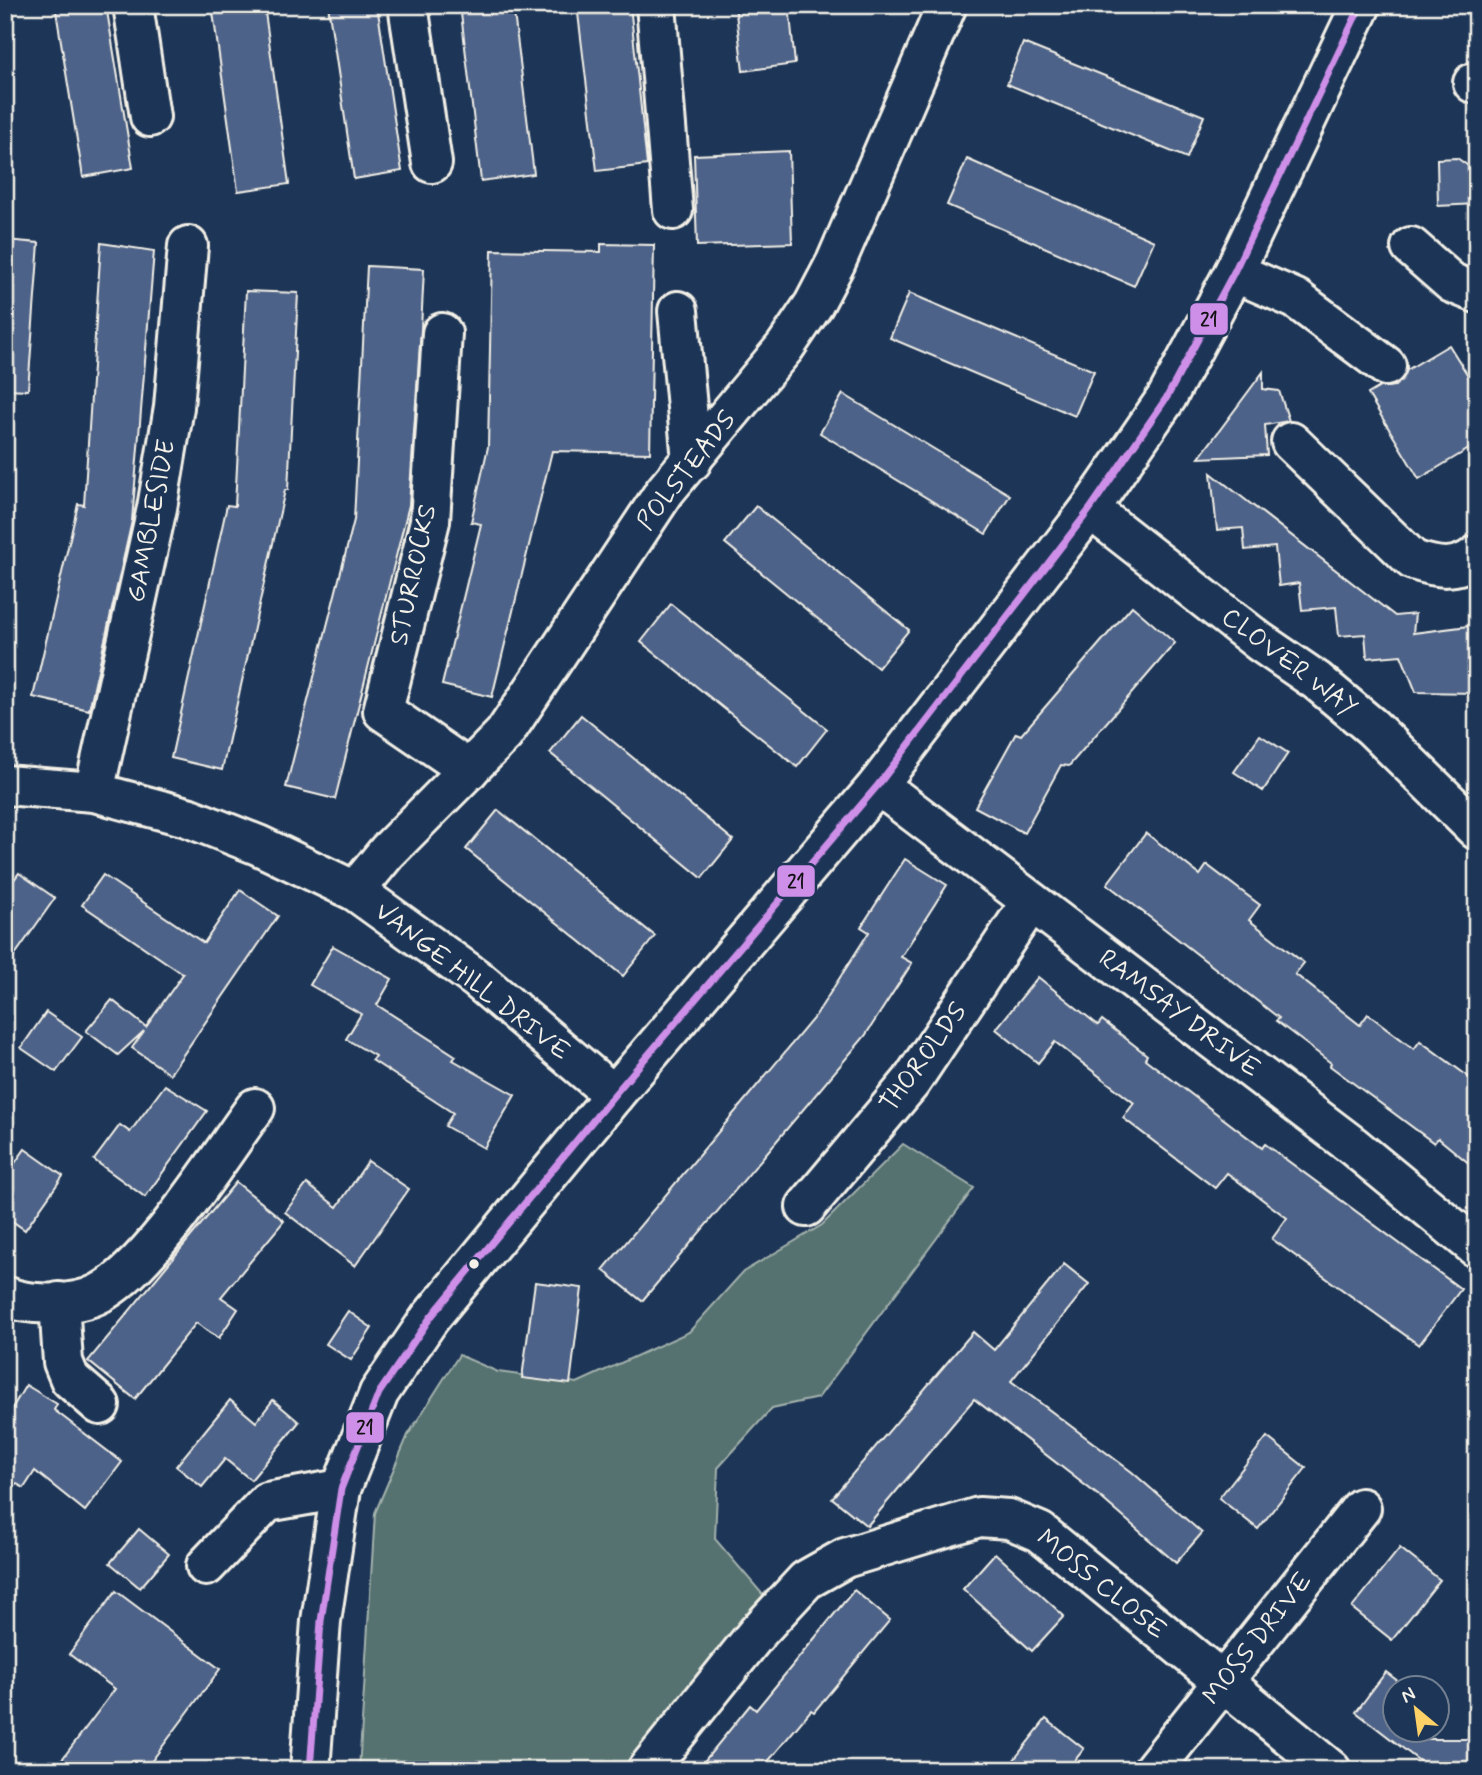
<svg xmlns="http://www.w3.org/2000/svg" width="1482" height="1775" viewBox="0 0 1482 1775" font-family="Mynerve,sans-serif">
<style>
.green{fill:#557271;stroke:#a4b2ac;stroke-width:2}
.building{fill:#4d6288;stroke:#f4f1e8;stroke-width:2}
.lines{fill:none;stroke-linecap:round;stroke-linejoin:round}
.minor-casing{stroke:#f4f1e8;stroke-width:44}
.secondary-casing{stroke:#f4f1e8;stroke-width:44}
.minor{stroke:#1d3557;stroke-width:38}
.secondary{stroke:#1d3557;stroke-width:38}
.bus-1-casing{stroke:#1d3557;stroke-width:12}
.bus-1{stroke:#ce8fe9;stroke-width:7}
.bus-dot{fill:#f4f1e8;stroke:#1d3557;stroke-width:2.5}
.labels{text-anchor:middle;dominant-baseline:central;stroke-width:5;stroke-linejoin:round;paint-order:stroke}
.street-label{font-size:26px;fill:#f4f1e8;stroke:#1d3557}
.line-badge{stroke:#1d3557;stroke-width:2.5}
.pale-badge-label{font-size:19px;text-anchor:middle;font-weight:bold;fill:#111}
</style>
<rect width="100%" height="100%" fill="#1d3557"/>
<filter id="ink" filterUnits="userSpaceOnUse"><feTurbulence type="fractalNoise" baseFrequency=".0143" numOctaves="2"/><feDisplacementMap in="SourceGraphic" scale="14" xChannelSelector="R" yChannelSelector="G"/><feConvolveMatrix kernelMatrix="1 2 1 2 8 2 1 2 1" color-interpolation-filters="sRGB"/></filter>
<g filter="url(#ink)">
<!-- green -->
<polygon class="green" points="903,1144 974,1188 818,1398 772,1408 718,1468 715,1539 764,1596 632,1770 359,1770 375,1513 408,1435 459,1355 498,1372 577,1383 689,1332 743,1272 822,1225"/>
<!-- building -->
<g class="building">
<polygon points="55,5 106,5 133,168 83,177"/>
<polygon points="212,5 264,5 289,184 238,191"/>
<polygon points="328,5 377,5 402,171 354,179"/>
<polygon points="460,5 513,5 534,174 481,181"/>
<polygon points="577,5 630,5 647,165 597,171"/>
<polygon points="735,5 789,5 795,64 743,71"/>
<polygon points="1023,43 1204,116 1187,158 1007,84"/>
<polygon points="789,151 792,243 697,246 694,155"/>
<polygon points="1457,158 1477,172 1477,204 1438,206 1437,159"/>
<polygon points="967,159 1154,241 1134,286 947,205"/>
<polygon points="5,240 39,243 28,390 5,389"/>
<polygon points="101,243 154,251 132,521 89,710 33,697 78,504 84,505"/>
<polygon points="601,244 654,245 650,453 552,451 492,697 442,685 481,524 471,522 488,447 492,250 601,252"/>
<polygon points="367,266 424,269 421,329 409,505 335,799 286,787 354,520"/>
<polygon points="246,291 298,293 288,490 285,490 222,770 171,758 227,505 235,506"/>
<polygon points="909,293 1094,371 1075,416 890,338"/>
<polygon points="1449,345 1477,390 1477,444 1419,479 1368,394 1380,387 1395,386 1407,370"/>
<polygon points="1263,372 1263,389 1279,391 1289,421 1265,425 1267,455 1199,458"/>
<polygon points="843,394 1010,495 986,534 820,433"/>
<polygon points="1211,473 1395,616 1415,614 1413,633 1477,625 1477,693 1416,692 1401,655 1367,658 1365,634 1339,636 1336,607 1302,610 1299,583 1279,586 1275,547 1245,550 1243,528 1217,530"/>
<polygon points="756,506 909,630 878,668 725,543"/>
<polygon points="671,604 827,729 797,767 641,642"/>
<polygon points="1132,606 1175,643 1069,766 1061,765 1024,833 975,807 1016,733 1021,735"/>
<polygon points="581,715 733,840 702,878 550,753"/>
<polygon points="1260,735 1288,753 1263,791 1234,772"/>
<polygon points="498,810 655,936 623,976 466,849"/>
<polygon points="1146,833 1200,875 1207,865 1260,905 1249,920 1304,963 1295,974 1360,1025 1368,1014 1414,1049 1420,1041 1477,1083 1477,1170 1438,1138 1434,1143 1330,1066 1331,1063 1276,1021 1279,1018 1107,884"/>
<polygon points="905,859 947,885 901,957 912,963 865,1036 642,1301 603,1270 816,1015 869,932 861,927"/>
<polygon points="19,873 55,898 5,969 5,892"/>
<polygon points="103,875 204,943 240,890 278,916 170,1074 132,1048 144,1031 118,1055 86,1031 112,1000 146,1027 183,974 82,905"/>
<polygon points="333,946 392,979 377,1005 456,1056 453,1060 515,1095 484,1148 445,1126 453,1113 372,1060 375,1056 346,1039 361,1014 310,985"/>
<polygon points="1038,977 1098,1025 1102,1020 1147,1055 1145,1059 1262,1148 1265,1144 1461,1289 1419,1345 1272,1239 1287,1218 1227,1173 1215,1188 1123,1118 1134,1103 1055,1042 1038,1063 996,1029"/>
<polygon points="46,1012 82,1037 56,1072 21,1048"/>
<polygon points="165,1085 207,1111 145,1197 94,1160 120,1125 130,1132"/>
<polygon points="25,1149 63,1176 25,1230 5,1216 5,1177"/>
<polygon points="368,1161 409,1189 355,1266 285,1212 307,1184 337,1207"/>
<polygon points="236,1182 284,1221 221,1297 238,1309 219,1338 196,1323 135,1399 88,1361"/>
<polygon points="1064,1264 1089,1284 1011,1381 1132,1472 1202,1533 1176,1563 1099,1496 974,1399 867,1526 832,1498 973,1332 994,1350"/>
<polygon points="535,1282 582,1288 570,1384 522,1378"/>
<polygon points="348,1311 372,1328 351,1360 326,1344"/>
<polygon points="26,1385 57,1404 54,1410 122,1462 85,1511 35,1471 24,1488 5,1477 5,1420"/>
<polygon points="230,1400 256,1422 273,1400 299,1422 251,1480 225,1459 202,1487 176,1466"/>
<polygon points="1267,1437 1306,1468 1258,1529 1219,1498"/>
<polygon points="139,1529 169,1554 140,1588 110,1563"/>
<polygon points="1400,1548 1440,1580 1392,1640 1352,1608"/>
<polygon points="995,1553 1064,1616 1032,1651 963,1589"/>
<polygon points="854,1590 890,1620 814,1712 811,1710 761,1770 697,1770 750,1705 756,1710"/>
<polygon points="116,1591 220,1669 145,1770 54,1770 115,1689 69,1654"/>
<polygon points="1386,1672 1407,1688 1395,1688 1395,1730 1435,1730 1428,1739 1477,1739 1477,1770 1431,1770 1356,1712"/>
<polygon points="1046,1719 1084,1749 1067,1770 1006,1770"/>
</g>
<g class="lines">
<defs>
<g id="minor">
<polyline points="133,5 150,117"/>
<polyline points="408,5 432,163"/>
<polyline points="656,5 673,210"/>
<polyline points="1473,83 1477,82"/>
<polyline points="1411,247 1452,283 1477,293"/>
<polyline points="1234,272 1296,299 1386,366"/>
<polyline points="678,311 692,461"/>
<polyline points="442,333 430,521 383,711 469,770"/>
<path d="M1291,442L1413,560C1437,568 1456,572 1477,555"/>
<polyline points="1090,509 1260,642 1317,681 1372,727 1477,830"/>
<polyline points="5,785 94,792 187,817 258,845 355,891 477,979 614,1095"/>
<polyline points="878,785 1353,1146 1477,1248"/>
<polyline points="94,792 157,508 174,407 188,246"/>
<polyline points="355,891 387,852 504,734 665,491 785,347 814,304 836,262 947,5"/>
<polyline points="806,1207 911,1082 1031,902"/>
<path d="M5,1296C30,1307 76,1306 100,1293C151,1266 219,1157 255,1108"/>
<polyline points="59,1302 63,1362 70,1379 100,1405"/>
<polyline points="206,1566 267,1502 341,1489"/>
<polyline points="647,1770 757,1633 806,1580 845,1558 979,1517 1009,1519 1040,1532 1331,1770"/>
<polyline points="1153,1770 1361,1508"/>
</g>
<polyline id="secondary" points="310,1770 321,1621 341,1489 379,1393 430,1318 614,1095 878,785 1090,509 1167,397 1234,272 1361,5"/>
</defs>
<!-- minor casing -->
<use href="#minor" class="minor-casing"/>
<!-- secondary casing -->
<use href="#secondary" class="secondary-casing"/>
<!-- minor -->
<use href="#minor" class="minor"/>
<!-- secondary -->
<use href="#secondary" class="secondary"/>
<defs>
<polyline id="bus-1" points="310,1770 321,1621 341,1489 379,1393 430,1318 614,1095 878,785 1090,509 1167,397 1234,272 1361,5"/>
</defs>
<!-- bus-1 casing -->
<use href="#bus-1" class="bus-1-casing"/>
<!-- bus-1 -->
<use href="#bus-1" class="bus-1"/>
</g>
</g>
<!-- markers -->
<circle class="bus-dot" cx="474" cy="1264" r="6"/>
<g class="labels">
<!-- street labels -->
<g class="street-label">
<text transform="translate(687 471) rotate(-52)">POLSTEADS</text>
<text transform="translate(152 521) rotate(-79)">GAMBLESIDE</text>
<text transform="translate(414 575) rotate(-78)">STURROCKS</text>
<text transform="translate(1289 663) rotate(37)">CLOVER WAY</text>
<text transform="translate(472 982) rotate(38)">VANGE HILL DRIVE</text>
<text transform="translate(1179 1014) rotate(37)">RAMSAY DRIVE</text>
<text transform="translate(924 1058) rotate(-54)">THOROLDS</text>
<text transform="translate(1101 1585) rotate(39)">MOSS CLOSE</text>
<text transform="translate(1258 1639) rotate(-52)">MOSS DRIVE</text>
</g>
</g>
<g class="line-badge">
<rect x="1189" y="302" width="40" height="34" rx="7" fill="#ce8fe9"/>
<rect x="776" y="864" width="40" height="34" rx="7" fill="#ce8fe9"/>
<rect x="345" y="1411" width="40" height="33" rx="7" fill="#ce8fe9"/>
</g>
<g class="pale-badge-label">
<text x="1209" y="326">21</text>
<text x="796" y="888">21</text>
<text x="365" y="1434">21</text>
</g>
<!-- margin -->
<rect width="1482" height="1775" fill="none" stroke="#1d3557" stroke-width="28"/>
<rect x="14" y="14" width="1454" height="1747" fill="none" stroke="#f4f1e8" stroke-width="2.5" filter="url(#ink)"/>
<!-- north arrow -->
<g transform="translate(1416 1709) rotate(331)"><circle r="33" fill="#1d3557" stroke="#738091" stroke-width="2"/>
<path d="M0-5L12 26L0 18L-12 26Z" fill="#ffd166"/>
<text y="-10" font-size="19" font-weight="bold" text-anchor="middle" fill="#f4f1e8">N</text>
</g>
</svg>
